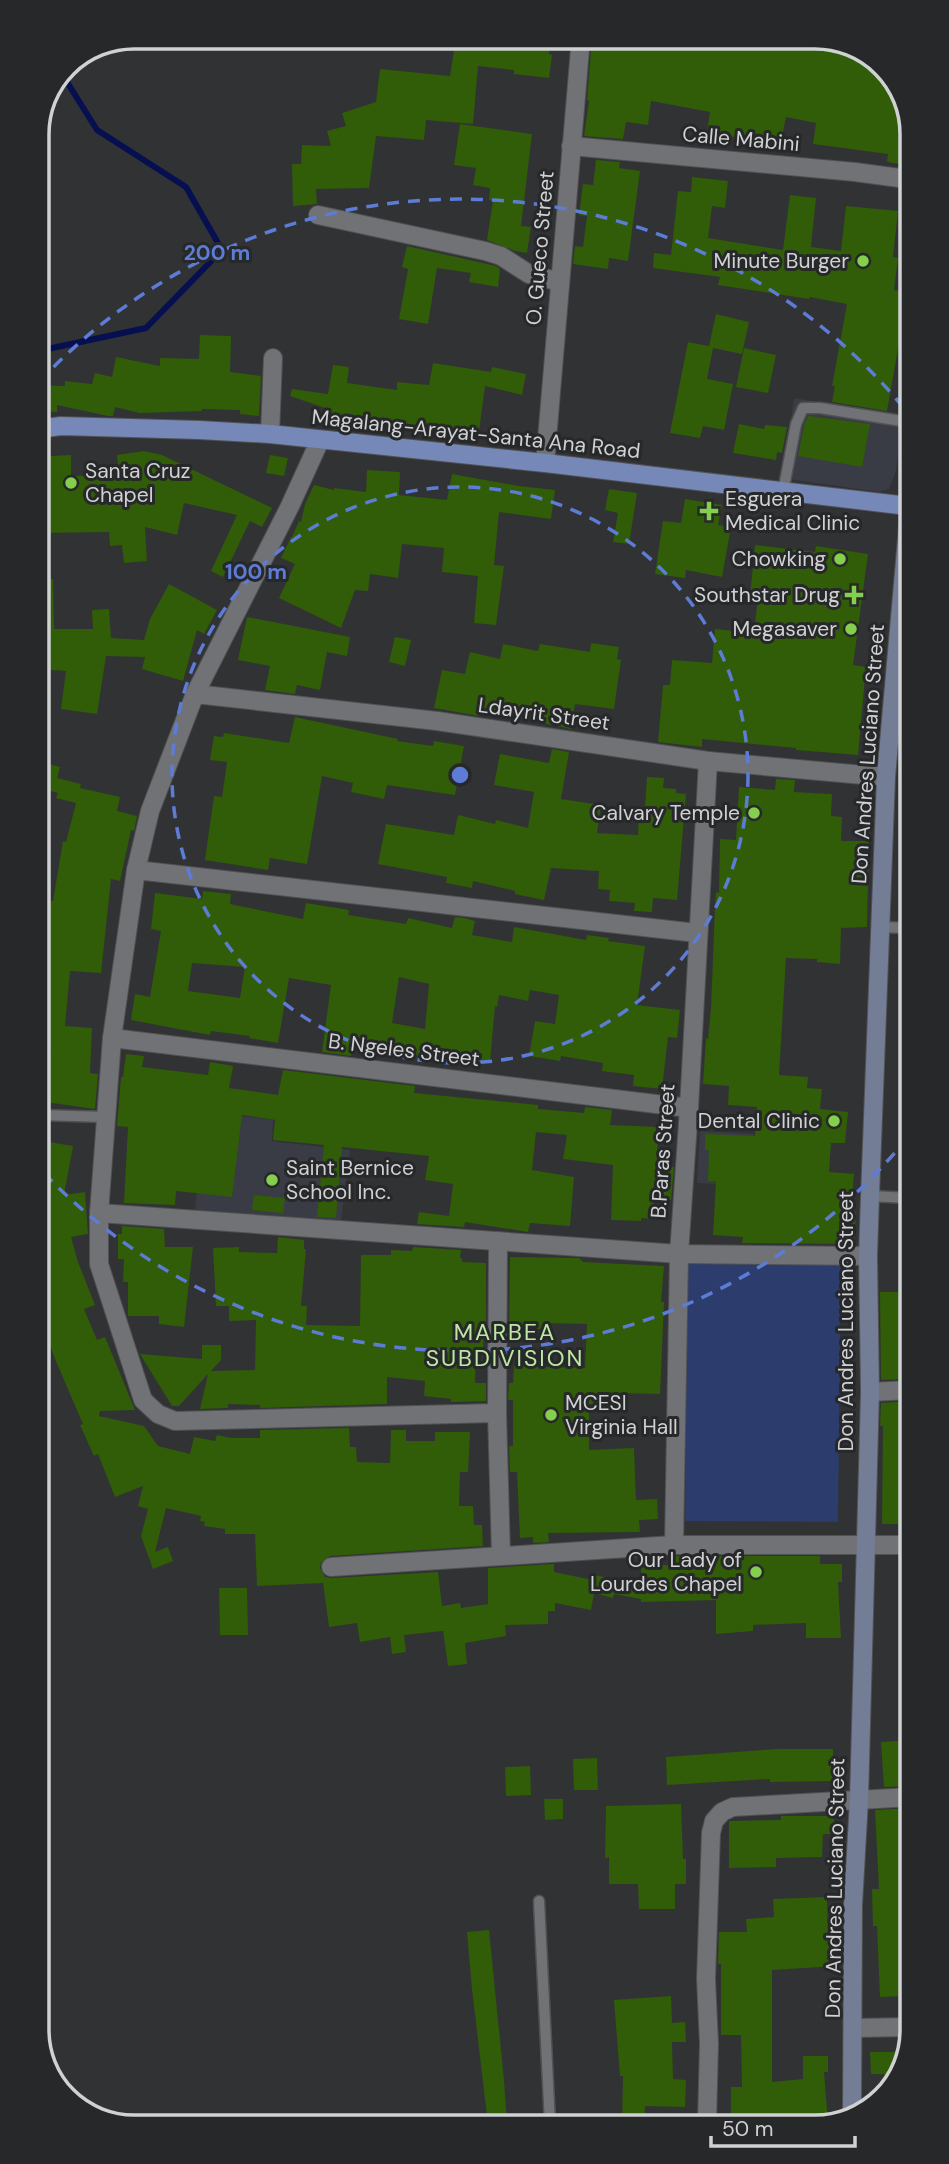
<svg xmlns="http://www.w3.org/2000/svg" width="949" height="2164" viewBox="0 0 949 2164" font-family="'DM Sans',sans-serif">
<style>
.built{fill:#393c44}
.green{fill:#2b3c6d}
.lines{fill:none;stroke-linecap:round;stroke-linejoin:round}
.stream{stroke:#060f50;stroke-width:6}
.building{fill:#315c08;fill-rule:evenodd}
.lane-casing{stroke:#505153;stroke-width:13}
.street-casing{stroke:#505153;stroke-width:20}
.secondary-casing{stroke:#505153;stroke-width:20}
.primary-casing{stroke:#505153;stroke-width:20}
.lane{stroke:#717275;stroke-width:10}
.street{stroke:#717275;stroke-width:18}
.secondary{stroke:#747d96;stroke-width:18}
.primary{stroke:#7688b8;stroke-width:18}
.ring{fill:none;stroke:#5c7cd6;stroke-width:3.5;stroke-dasharray:12 9}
.poi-dot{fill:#84cf4d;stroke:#27282a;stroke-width:2.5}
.labels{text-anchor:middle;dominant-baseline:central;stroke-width:6;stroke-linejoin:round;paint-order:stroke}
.street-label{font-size:21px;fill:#d0d1d3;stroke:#27282a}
.poi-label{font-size:21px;fill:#d0d1d3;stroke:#27282a;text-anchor:end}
.neighbourhood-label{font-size:23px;letter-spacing:2px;fill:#bde8a4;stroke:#27282a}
.rim{fill:none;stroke:#d0d1d3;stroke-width:3.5}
.centre{fill:#5c7cd6;stroke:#27282a;stroke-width:3.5}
.ring-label{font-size:21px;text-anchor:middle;font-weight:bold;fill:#5c7cd6;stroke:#27282a;stroke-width:6;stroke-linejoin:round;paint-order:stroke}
</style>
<rect width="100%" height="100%" fill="#313234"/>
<!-- built -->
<g class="built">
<polygon points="794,398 902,417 896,471 889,489 879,492 782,478"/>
<polygon points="205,1111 273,1120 272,1141 350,1150 341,1221 195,1210"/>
<polygon points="700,1131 754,1134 752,1186 697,1183"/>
</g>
<!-- green -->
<polygon class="green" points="687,1261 841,1262 838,1522 685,1521"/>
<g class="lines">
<!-- stream -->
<polyline class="stream" points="38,351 146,328 222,250 186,187 97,130 62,74"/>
</g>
<!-- building -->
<g class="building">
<polygon points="456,37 551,37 549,54 552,55 549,78 514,74 514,70 478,66 473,124 426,120 424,140 376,136 369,188 316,189 317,204 293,206 292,164 301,164 302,145 331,146 327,131 346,126 342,113 376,102 380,69 450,76"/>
<polygon points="592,37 822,37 874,57 907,102 907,165 887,162 888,154 813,144 816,123 786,117 781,141 758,136 757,141 707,132 710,112 651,101 648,125 626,122 623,139 584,136 589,101 587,100"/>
<polygon points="460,124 532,134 521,226 531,227 527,253 515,251 487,240 493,201 489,200 490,188 473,185 476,168 454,165"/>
<polygon points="596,160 620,162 619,168 640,171 628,261 609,258 608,269 573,264 575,246 583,247 587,216 579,215 583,184 593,185"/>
<polygon points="692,177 728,181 725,208 712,206 708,238 783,250 790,195 816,198 811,247 841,251 846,206 898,211 893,257 898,258 894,290 907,292 907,298 887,411 832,402 835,386 832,386 847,304 810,297 809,299 718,285 720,277 653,268 654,253 671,255 678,191 691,192"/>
<polygon points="407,246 496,266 500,269 498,287 469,282 471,273 437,268 428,324 399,319 408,269 402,267"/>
<polygon points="716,314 749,322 742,354 713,348 707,379 733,384 724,430 703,426 700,438 670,433 688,342 709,346"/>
<polygon points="200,335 231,336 230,372 261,376 259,416 240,414 240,410 202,409 202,411 140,413 115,407 113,416 108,416 57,405 57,412 38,411 38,385 65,386 65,381 92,384 95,373 112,377 116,357 160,366 160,358 199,359"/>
<polygon points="744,348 776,355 768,393 736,387"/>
<polygon points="433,363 491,372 492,367 526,374 522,395 485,386 478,439 421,431 421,429 391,426 390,431 325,421 328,409 290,396 292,389 328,394 333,365 349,367 347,383 397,390 397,382 429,385"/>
<polygon points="808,416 870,424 862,467 798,456 804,426"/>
<polygon points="739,424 764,429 765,425 787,427 782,453 777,452 776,460 733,453"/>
<polygon points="144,451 162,455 272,508 262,527 250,521 223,577 211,571 237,515 184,503 177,535 145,527 147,561 124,563 122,545 110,546 109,532 40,533 40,476 50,476 50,456 71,455 71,476 119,475 117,455"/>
<polygon points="270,455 288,458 284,476 266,473"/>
<polygon points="367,470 400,472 399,495 447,500 452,474 519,486 555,490 551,519 499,512 494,565 504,566 496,625 474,623 478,576 442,572 444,548 402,544 398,578 370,574 368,591 355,590 341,628 279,598 295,564 281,558 291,537 292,537 299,521 301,522 305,504 314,485 334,490 334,488 366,492"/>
<polygon points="609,489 637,493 629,544 613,542 618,513 605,510"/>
<polygon points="685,499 722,505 718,525 731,527 722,577 686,570 685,578 655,574 663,521 681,523"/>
<polygon points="755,545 815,552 816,546 868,554 853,665 866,667 858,755 796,750 796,748 702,739 702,747 658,742 663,685 670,685 672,660 712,663 715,629 754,633 758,598 750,597"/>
<polygon points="53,579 54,629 93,629 92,610 109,609 111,638 144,640 150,619 169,584 217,610 204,634 197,630 183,681 142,669 145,657 106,656 97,714 61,709 66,671 38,669 38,580"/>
<polygon points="247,617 350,637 347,656 327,652 320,690 297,685 295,694 265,690 270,666 238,660"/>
<polygon points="395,637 411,640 405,666 389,662"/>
<polygon points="591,643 619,647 617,659 621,660 614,709 575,704 571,729 481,710 479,716 434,708 442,670 465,674 470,652 500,659 503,644 538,651 540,644 590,652"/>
<polygon points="295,717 398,739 397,741 433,746 434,741 464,746 455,795 387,785 384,799 351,792 353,783 322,776 307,864 270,858 268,870 205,860 214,796 222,797 227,762 210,760 214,736 223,737 224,733 289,743"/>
<polygon points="552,749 569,752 561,799 601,805 597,833 638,835 639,806 645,807 647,777 664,778 663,788 676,789 676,793 686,794 677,900 653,898 652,912 634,911 635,903 609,901 610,890 598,889 599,871 551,868 544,900 515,894 515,891 473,881 472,888 446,883 447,877 378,864 386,824 454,835 458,815 495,824 496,820 528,828 534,792 494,785 500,754 549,763"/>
<polygon points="45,763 60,767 57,778 81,784 80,788 120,797 117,811 137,816 134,831 131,830 120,881 111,879 101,973 70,971 65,1026 92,1028 90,1073 98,1074 95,1109 45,1102 51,1048 42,1047 44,1021 39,1021 39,986 45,986 48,947 41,946 44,920 39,919 39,899 53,901 63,841 66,842 76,803 56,798 58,793 39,788"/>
<polygon points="776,779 795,780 794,792 832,794 831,816 842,817 841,841 869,841 867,927 841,928 840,964 817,962 817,959 786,958 779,1075 808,1077 807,1088 822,1089 820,1109 848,1112 845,1143 831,1143 829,1172 854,1174 851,1212 856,1212 854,1244 742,1243 743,1237 713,1235 716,1181 708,1181 709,1150 705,1150 705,1134 755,1136 757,1107 728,1105 729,1086 703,1084 706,1038 708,1039 711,1009 715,907 716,892 719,893 720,839 736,840 739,787 775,790"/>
<path d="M203,891L231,894L230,904L303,919L306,903L349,910L348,915L406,924L408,918L452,928L455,917L465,918L475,921L472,935L512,942L514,927L586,940L587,935L609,938L608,941L645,946L637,1005L680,1010L677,1038L668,1037L662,1089L633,1086L634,1075L602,1071L603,1063L561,1056L560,1061L529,1056L535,1021L555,1024L559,995L530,990L528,1001L499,995L497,1007L495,1006L490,1062L453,1060L413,1055L389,1051L390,1048L353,1043L351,1056L322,1052L331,985L289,978L278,1043L249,1038L250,1036L211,1031L210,1035L131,1020L135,994L150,997L161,931L151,929L155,893L202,899ZM192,963L245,967L240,998L188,991ZM399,977L429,984L425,1029L392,1023Z"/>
<polygon points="126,1054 144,1056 142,1067 208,1075 210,1062 233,1066 229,1088 278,1095 283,1070 415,1086 414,1093 538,1105 538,1109 584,1113 585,1107 612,1110 610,1125 658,1127 657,1166 674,1167 671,1200 654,1199 654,1219 641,1218 641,1221 611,1220 613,1165 563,1159 567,1135 536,1132 532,1170 574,1177 570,1226 530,1223 528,1232 465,1222 464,1227 417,1224 419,1212 449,1216 453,1184 425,1180 429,1156 342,1147 336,1218 317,1217 324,1145 273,1140 275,1120 242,1115 232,1197 176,1191 175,1205 124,1203 128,1127 117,1126 121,1077 123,1077"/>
<polygon points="43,1141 73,1146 64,1195 85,1192 88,1234 71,1237 78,1262 95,1305 84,1309 97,1340 105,1337 135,1410 100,1411 99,1416 144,1426 158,1446 190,1454 194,1437 215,1441 217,1435 232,1438 260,1438 260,1430 349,1428 350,1447 356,1447 357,1462 390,1463 391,1430 406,1430 406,1441 435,1441 435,1432 470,1432 468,1472 460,1472 459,1506 473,1506 474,1525 482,1525 483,1546 330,1556 321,1563 320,1568 325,1577 332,1578 438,1572 442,1606 460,1603 461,1608 488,1604 488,1568 554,1564 554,1572 593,1580 594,1575 641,1584 641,1565 675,1565 675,1556 820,1556 820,1564 842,1564 842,1582 838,1582 841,1638 806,1638 806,1623 753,1625 753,1631 716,1634 716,1600 641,1602 641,1599 614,1594 613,1598 594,1593 591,1610 555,1603 555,1611 548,1611 548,1624 505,1625 506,1636 465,1643 467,1664 448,1666 443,1631 404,1635 406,1652 392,1654 390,1637 360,1642 357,1623 329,1627 323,1583 257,1586 255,1534 225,1534 225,1529 204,1526 205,1522 200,1521 201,1516 166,1508 155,1552 168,1547 173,1561 153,1569 141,1536 148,1509 138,1506 143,1486 115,1497 98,1454 94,1456 80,1425 83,1424 55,1359 40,1317 40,1156"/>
<polygon points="254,1195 285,1198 283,1213 252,1210"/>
<polygon points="122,1226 164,1229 165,1247 193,1247 184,1327 159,1324 159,1316 128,1316 128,1282 123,1282 124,1259 118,1259 118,1234 122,1234"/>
<polygon points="278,1237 304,1240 304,1249 306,1249 301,1306 307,1306 306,1325 360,1326 361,1255 391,1255 391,1250 412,1251 413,1247 461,1250 460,1258 462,1258 462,1262 486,1263 486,1327 484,1327 483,1352 476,1351 475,1383 486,1383 486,1401 451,1402 451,1399 424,1396 425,1381 387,1377 387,1404 260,1408 260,1405 228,1404 228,1408 200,1409 208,1374 179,1406 172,1406 140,1354 202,1359 202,1345 221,1345 221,1360 211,1371 255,1370 256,1320 229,1321 229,1306 216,1306 213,1248 239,1247 239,1252 277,1253"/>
<polygon points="510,1257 579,1258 583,1262 664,1266 661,1302 664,1302 660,1394 611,1393 610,1405 589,1404 589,1450 634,1448 636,1500 657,1499 658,1519 639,1520 640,1532 548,1533 549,1542 533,1543 533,1537 520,1538 517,1472 510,1472 509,1446 513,1446 513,1400 508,1400 509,1383 513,1383 514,1366 585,1368 587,1324 543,1323 542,1329 509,1328"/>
<polygon points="880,1292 910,1292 910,1379 881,1380"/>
<polygon points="911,1401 911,1524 882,1524 883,1426 880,1426 881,1403"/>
<polygon points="219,1588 247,1588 248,1635 220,1635"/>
<polygon points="911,1740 912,1786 884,1787 881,1742"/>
<polygon points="777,1749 833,1749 834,1781 770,1782 770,1779 667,1785 666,1757"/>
<polygon points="597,1758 598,1790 574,1790 573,1759"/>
<polygon points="530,1766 531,1795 506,1796 505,1767"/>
<polygon points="544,1799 563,1799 563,1819 545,1820"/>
<polygon points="681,1804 683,1859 686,1859 686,1884 675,1884 675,1909 639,1909 638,1884 609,1884 609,1857 605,1858 606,1806"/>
<polygon points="912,1808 912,1925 905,1926 908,1996 880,1997 877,1926 873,1926 872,1889 879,1889 875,1810"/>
<polygon points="781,1816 834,1816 834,1834 823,1834 822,1857 776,1858 776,1867 729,1868 729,1821 781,1820"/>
<polygon points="827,1897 828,1933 835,1933 836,1966 772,1970 772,2082 803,2079 803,2056 828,2056 828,2072 824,2072 828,2122 731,2123 731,2087 742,2087 741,2035 721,2035 721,1964 718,1964 719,1932 747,1932 746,1919 774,1917 773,1899"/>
<polygon points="489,1930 504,2080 507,2124 488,2124 472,1989 467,1932"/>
<polygon points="671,1996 672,2023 685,2022 686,2042 672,2042 673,2079 686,2080 685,2107 645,2106 644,2123 622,2124 623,2076 620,2076 614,2000"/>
<polygon points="870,2052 906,2052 896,2084 885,2093 884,2074 871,2074"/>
</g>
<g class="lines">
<defs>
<g id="lane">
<polyline points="783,492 796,424 803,408 820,408 908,422"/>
<polyline points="880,927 909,928"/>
<polyline points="40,1115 106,1117"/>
<polyline points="870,1196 910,1198"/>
<polyline points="539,1901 550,2124"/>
</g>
<g id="street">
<polyline points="571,146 855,172 907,179"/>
<polyline points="318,215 485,251 501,256 529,274 560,282"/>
<polyline points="270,434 273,358"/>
<polyline points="320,440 290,506 195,694 150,811 136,870 112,1038 99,1213 99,1264 143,1400 158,1414 175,1421 497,1413"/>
<polyline points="545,463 581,37"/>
<polyline points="195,694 437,721 708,761 886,777"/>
<polyline points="136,870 697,933"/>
<polyline points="112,1038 689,1108"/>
<polyline points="99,1213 679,1254 868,1256"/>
<polyline points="498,1241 497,1413 501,1555"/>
<polyline points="870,1392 910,1390"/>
<polyline points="674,1545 679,1254 689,1108 708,761"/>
<polyline points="331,1567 674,1545 911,1545"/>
<polyline points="854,2028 912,2027"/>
<polyline points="707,2123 709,2044 706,1979 711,1833 714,1821 722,1812 733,1807 912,1797"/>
</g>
<polyline id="secondary" points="852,2117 853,1905 859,1800 870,1392 868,1256 870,1196 886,777 908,527"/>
<polyline id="primary" points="38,429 61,426 199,430 270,434 545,463 908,506"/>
</defs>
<!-- lane casing -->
<use href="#lane" class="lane-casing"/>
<!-- street casing -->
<use href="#street" class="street-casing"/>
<!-- secondary casing -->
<use href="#secondary" class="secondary-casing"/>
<!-- primary casing -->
<use href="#primary" class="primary-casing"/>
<!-- lane -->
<use href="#lane" class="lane"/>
<!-- street -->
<use href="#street" class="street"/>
<!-- secondary -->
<use href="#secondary" class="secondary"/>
<!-- primary -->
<use href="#primary" class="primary"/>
</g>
<!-- distance rings -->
<g class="ring">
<circle cx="460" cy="775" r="288"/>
<path d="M908 1137A576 576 0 0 1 42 1171M39 382A576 576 0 0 1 908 413"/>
</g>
<!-- markers -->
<g class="poi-dot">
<circle cx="863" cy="261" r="7"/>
<circle cx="71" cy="483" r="7"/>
<path d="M705.5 500.5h7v7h7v7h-7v7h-7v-7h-7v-7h7z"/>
<circle cx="840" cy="559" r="7"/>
<path d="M850.5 584.5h7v7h7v7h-7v7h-7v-7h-7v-7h7z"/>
<circle cx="851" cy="629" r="7"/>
<circle cx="754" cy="813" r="7"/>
<circle cx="834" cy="1121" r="7"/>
<circle cx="272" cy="1180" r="7"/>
<circle cx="551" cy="1415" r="7"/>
<circle cx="756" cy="1572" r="7"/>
</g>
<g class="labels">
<!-- street labels -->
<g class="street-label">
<text transform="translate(741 139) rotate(5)">Calle Mabini</text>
<text transform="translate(540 248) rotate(-85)">O. Gueco Street</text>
<text transform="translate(476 434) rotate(6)">Magalang-Arayat-Santa Ana Road</text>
<text transform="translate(544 714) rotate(8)">Ldayrit Street</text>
<text transform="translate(868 754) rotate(-86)">Don Andres Luciano Street</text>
<text transform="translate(404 1050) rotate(7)">B. Ngeles Street</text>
<text transform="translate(663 1151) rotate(-86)">B.Paras Street</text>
<text transform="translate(846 1321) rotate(-90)">Don Andres Luciano Street</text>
<text transform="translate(835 1888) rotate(-89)">Don Andres Luciano Street</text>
</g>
<!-- poi labels -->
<g class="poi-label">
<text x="849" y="261">Minute Burger</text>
<text x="85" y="471" text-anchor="start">Santa Cruz<tspan x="85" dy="24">Chapel</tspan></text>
<text x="725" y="499" text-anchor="start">Esguera<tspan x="725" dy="24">Medical Clinic</tspan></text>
<text x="826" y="559">Chowking</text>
<text x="840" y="595">Southstar Drug</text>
<text x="837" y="629">Megasaver</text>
<text x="740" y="813">Calvary Temple</text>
<text x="820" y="1121">Dental Clinic</text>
<text x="286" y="1168" text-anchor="start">Saint Bernice<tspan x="286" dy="24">School Inc.</tspan></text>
<text x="565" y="1403" text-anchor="start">MCESI<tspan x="565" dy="24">Virginia Hall</tspan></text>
<text x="742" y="1560">Our Lady of<tspan x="742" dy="24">Lourdes Chapel</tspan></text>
</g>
<!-- neighbourhood labels -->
<g class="neighbourhood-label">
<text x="505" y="1332">MARBEA<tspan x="505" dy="26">SUBDIVISION</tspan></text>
</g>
</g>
<!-- crop -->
<path d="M0 0H949V2164H0ZM134 49H815A85 85 0 0 1 900 134V2030A85 85 0 0 1 815 2115H134A85 85 0 0 1 49 2030V134A85 85 0 0 1 134 49Z" fill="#27282a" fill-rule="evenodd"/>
<path class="rim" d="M134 49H815A85 85 0 0 1 900 134V2030A85 85 0 0 1 815 2115H134A85 85 0 0 1 49 2030V134A85 85 0 0 1 134 49Z"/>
<circle cx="460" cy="775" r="10" class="centre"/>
<g class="ring-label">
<text x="217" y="260">200 m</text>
<text x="256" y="579">100 m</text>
</g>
<!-- scale -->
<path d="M711 2136v10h144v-10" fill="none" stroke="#d0d1d3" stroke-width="3.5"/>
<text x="722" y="2136" font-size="21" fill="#d0d1d3" stroke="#27282a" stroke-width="5" paint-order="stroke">50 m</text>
</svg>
